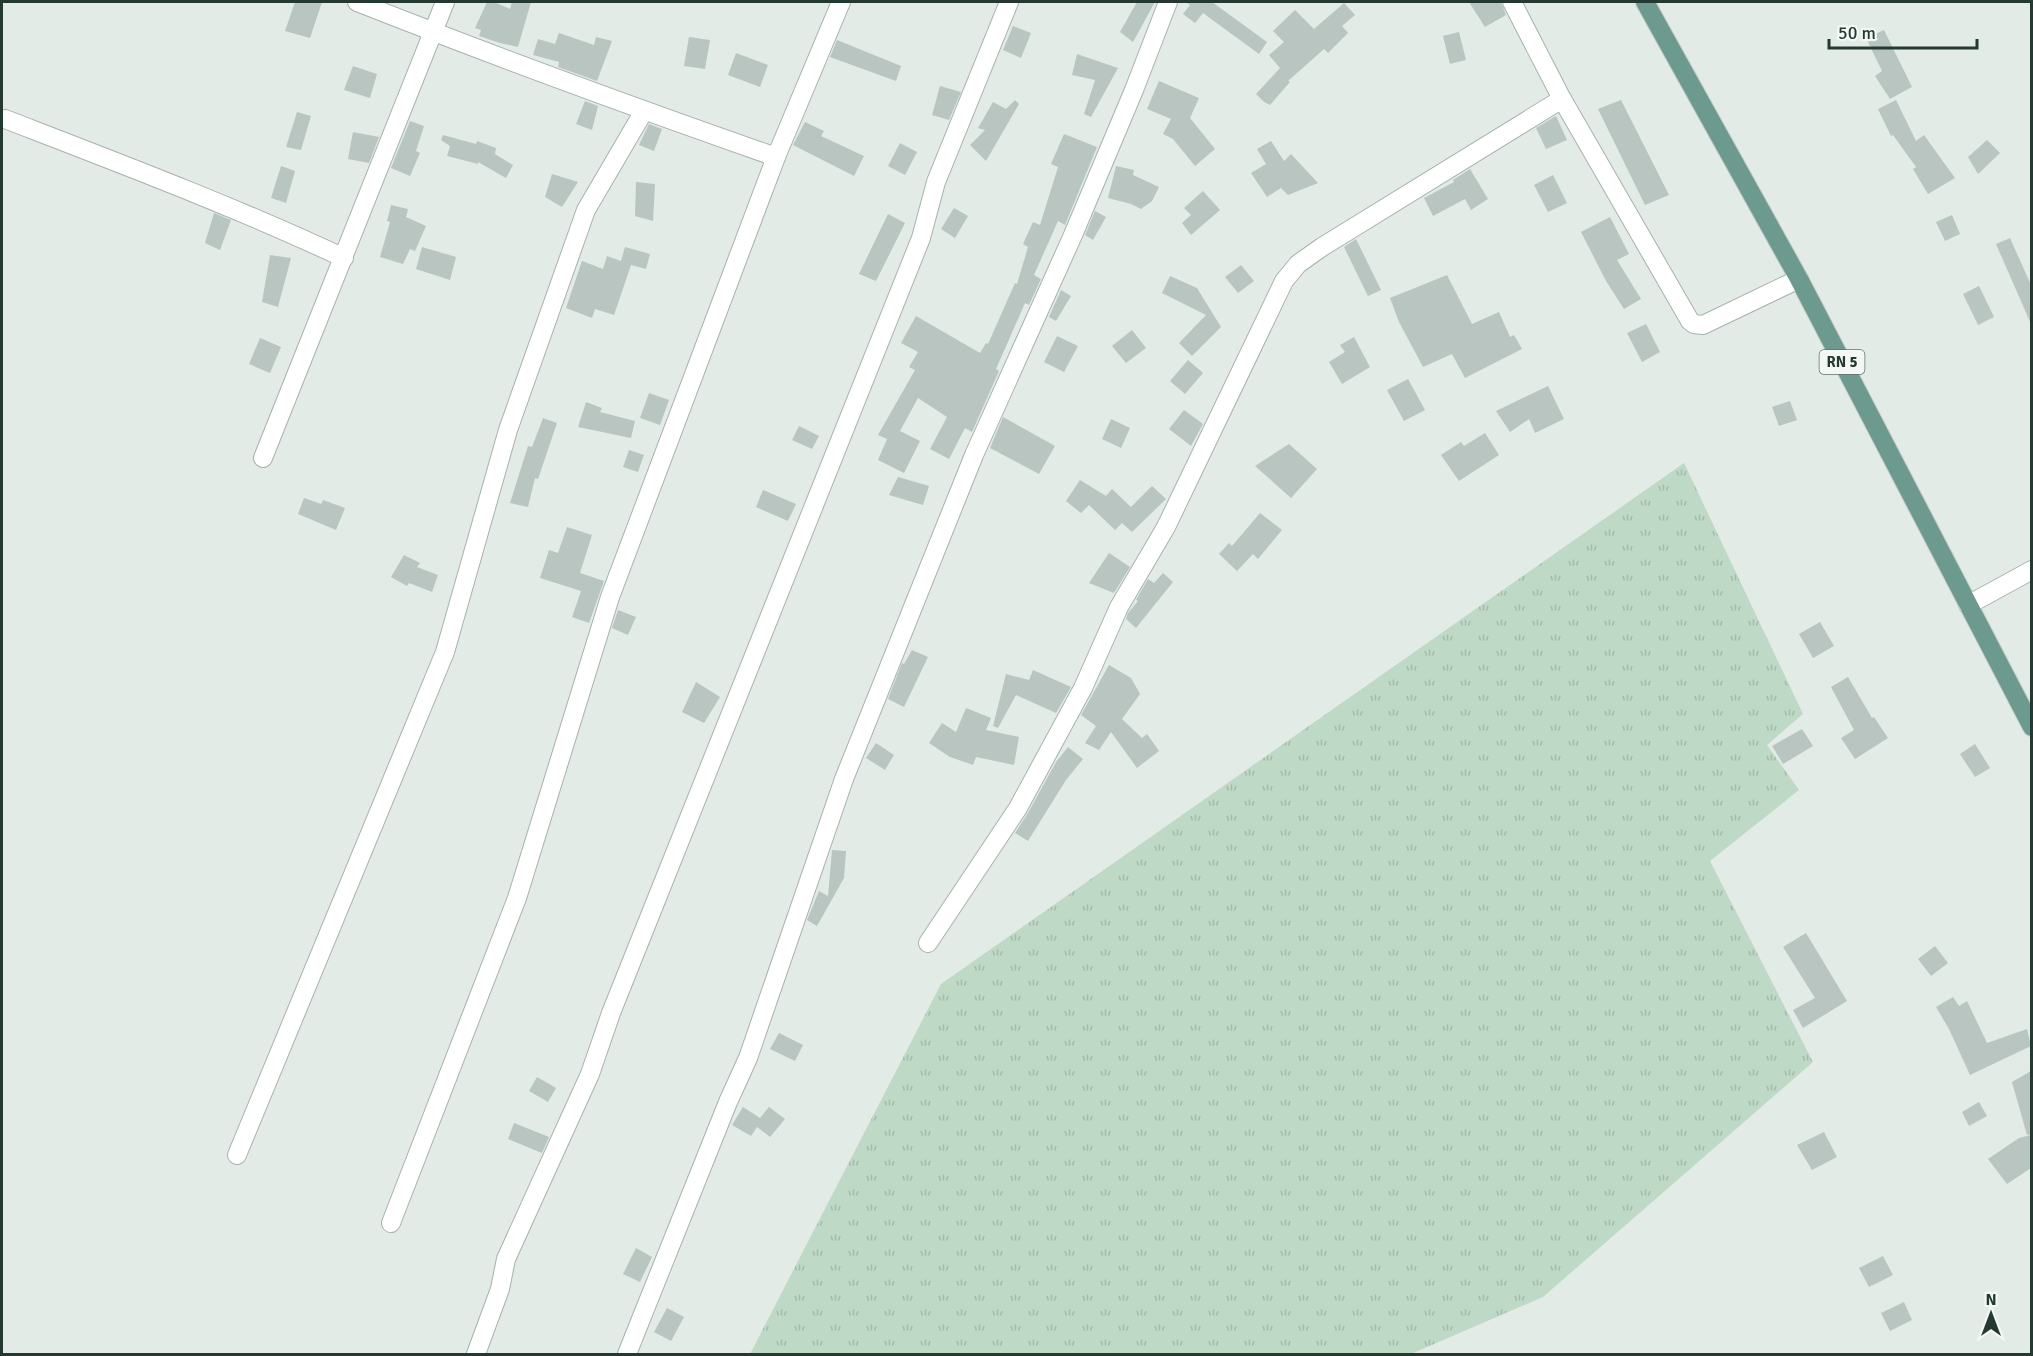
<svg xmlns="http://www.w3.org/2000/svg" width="2033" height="1356" viewBox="0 0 2033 1356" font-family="Signika,sans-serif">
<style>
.grass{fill:url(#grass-tufts)}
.building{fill:#b8c5c0}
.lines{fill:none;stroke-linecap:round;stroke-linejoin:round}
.minor-casing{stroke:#a6b2ad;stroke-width:20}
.primary-casing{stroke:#c2c8c6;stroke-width:20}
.minor{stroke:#fff;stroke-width:18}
.primary{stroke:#6d9a8e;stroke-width:18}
.labels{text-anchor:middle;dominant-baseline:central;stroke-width:5;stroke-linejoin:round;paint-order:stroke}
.shield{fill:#f3f8f5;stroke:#63726d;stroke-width:1.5}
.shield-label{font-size:15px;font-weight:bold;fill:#253933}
</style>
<defs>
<pattern id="grass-tufts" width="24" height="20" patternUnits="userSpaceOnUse" patternTransform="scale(1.5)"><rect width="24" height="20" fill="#bed9c5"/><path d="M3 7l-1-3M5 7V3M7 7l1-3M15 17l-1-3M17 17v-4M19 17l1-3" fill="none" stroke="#a3bbaa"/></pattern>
</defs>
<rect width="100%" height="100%" fill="#e3ebe7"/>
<!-- grass -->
<polygon class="grass" points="1684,463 1803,714 1767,745 1799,790 1710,861 1813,1062 1543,1297 1411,1354 750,1354 941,984"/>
<!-- building -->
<g class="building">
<polygon points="295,2 322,2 310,38 285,31"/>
<polygon points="487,2 494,2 510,9 512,2 531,2 518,47 500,43 479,36 481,30 475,28"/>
<polygon points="1137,2 1155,2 1133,42 1120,32"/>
<polygon points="1186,2 1212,2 1267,42 1259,54 1203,13 1195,23 1183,14 1190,5"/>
<polygon points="1469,2 1501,2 1506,15 1485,27"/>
<polygon points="1344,3 1355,15 1342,26 1348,33 1328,53 1324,49 1288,81 1290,82 1270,105 1264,102 1256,94 1280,68 1269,55 1284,42 1273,31 1295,10 1314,29"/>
<polygon points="1013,26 1031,33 1021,58 1003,50"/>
<polygon points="1884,30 1912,87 1890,99 1875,76 1882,71 1866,38"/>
<polygon points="1459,32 1466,60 1450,64 1443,36"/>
<polygon points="559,33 594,45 596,37 612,41 597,81 558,67 559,62 533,55 538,39 555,44"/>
<polygon points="689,37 710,40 705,69 684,66"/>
<polygon points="837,40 901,66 896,81 830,57"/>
<polygon points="736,53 768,65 760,87 728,75"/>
<polygon points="1077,54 1118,68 1091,117 1084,114 1095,80 1072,75"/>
<polygon points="353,66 377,74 370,98 344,90"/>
<polygon points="1159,81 1199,98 1190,118 1215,149 1195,166 1173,139 1163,134 1171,119 1147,109"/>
<polygon points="940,86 961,92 949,120 932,115"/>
<polygon points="1015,100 1019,104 986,161 970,145 985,130 978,128 993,102 1006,109"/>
<polygon points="1621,100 1669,195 1645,205 1598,109"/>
<polygon points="1896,100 1916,141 1924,135 1955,178 1928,194 1913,169 1916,167 1893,135 1891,136 1878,109"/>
<polygon points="585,101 598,106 592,130 576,124"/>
<polygon points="297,112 311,116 301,150 286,147"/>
<polygon points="1556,116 1567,140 1546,149 1536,128"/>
<polygon points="410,121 424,126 416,151 420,153 410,176 391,168"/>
<polygon points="805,122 824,131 821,136 864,156 854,176 793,145"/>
<polygon points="649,124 662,129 654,151 639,145"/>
<polygon points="353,132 379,137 369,163 348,159"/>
<polygon points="1064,134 1097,147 1065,225 1058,221 1034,275 1041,279 1029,305 1025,303 996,369 999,371 972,432 965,428 949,459 930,449 947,417 918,398 900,431 920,441 904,473 878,460 887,439 878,435 915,370 909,367 918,352 901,343 916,316 980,353 986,343 988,344 1015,283 1017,284 1028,247 1023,244 1033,222 1040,225 1058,167 1051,164"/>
<polygon points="443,135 476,144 477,141 496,148 495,154 513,165 506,178 478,162 478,164 447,156 450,146 441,140"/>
<polygon points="1987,140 2000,153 1978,174 1968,157"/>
<polygon points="1271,141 1284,161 1291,154 1318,183 1288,195 1281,188 1267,197 1251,173 1266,164 1257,149"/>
<polygon points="900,143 917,152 905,175 888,166"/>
<polygon points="281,166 295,171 286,203 271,198"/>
<polygon points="1116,166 1134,170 1133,175 1159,187 1152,201 1141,209 1131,204 1108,198"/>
<polygon points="1470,169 1488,199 1471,210 1465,199 1433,216 1424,198 1454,182 1453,180"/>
<polygon points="552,174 578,182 562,207 545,197"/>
<polygon points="1553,175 1567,203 1548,212 1534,185"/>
<polygon points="636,182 655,184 653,221 635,216"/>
<polygon points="1203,191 1220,210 1191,235 1182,223 1191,215 1184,208"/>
<polygon points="391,205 408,209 406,217 426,226 415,251 410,249 403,264 380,257 390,222 387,221"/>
<polygon points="954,208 968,216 955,238 941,229"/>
<polygon points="1095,211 1106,217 1093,240 1085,235"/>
<polygon points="214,213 231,220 220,250 205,243"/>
<polygon points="888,214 905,223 876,281 859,274"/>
<polygon points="1952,215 1960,234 1945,241 1936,222"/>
<polygon points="1610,217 1629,254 1617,260 1641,299 1624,309 1606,281 1581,232"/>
<polygon points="2010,238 2031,285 2031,324 1996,244"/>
<polygon points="1356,239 1381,290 1368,296 1344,247"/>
<polygon points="422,247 456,257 450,280 416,269"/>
<polygon points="625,247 650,254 646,269 631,265 614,315 595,309 592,318 566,308 582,261 603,269 607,256 621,261"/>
<polygon points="270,255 291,258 278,307 262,302"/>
<polygon points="1241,265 1254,281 1238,293 1225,277"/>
<polygon points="1447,275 1472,324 1499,312 1510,337 1514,335 1522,349 1465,378 1452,354 1423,367 1399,322 1390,298"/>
<polygon points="1170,276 1197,288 1221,327 1192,356 1179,343 1206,315 1162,293"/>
<polygon points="1979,286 1994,317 1978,325 1963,294"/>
<polygon points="1061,290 1071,296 1056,321 1049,317"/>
<polygon points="1646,324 1660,352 1642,362 1627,333"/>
<polygon points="1132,330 1146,348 1126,363 1112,346"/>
<polygon points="1057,336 1078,346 1064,372 1044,362"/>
<polygon points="1354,337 1370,367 1342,384 1329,362 1345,352 1340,345"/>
<polygon points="260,338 281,347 270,373 249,364"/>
<polygon points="1188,360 1203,373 1185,394 1170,381"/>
<polygon points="1408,379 1425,410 1404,421 1387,390"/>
<polygon points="1548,386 1564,419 1535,433 1529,419 1510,432 1496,411"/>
<polygon points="649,393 669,400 660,425 640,418"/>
<polygon points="1790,401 1797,420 1779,426 1772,407"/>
<polygon points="586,402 602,408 600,412 635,421 631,438 578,427"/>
<polygon points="1184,410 1203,424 1191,446 1169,429"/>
<polygon points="1003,417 1055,446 1039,474 990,448"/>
<polygon points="543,418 557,423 538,479 535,478 528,507 510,503 528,446 532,447"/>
<polygon points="1111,419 1130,428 1121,448 1102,439"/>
<polygon points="799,426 819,436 812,449 792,440"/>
<polygon points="1485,433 1499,455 1459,481 1441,455 1461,442 1464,446"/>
<polygon points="1289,444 1317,469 1291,498 1255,466"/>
<polygon points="629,450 644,455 638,472 623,467"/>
<polygon points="898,477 929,486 923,505 889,495"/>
<polygon points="1080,480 1106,496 1112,489 1131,507 1152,486 1166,499 1132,532 1122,523 1115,530 1089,505 1081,513 1066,501"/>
<polygon points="763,490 796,504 788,521 756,507"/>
<polygon points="304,498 321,504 323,500 345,508 336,530 298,514"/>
<polygon points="1260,513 1282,530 1258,559 1253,554 1237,571 1219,554 1229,543 1232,546"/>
<polygon points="567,527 592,535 580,573 604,581 589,623 572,617 581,591 540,578 549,550 558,553"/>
<polygon points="1109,553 1130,567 1114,593 1089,583"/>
<polygon points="404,555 420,563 417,567 438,575 432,592 409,583 407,586 391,577"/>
<polygon points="1163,573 1173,582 1136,628 1126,619 1128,613 1138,601 1136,600 1148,579 1154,583"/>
<polygon points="618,610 636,617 628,635 612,628"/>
<polygon points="1820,622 1834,646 1813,658 1799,634"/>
<polygon points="912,650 928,657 904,707 888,699 902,663 904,664"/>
<polygon points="1109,665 1131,678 1140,694 1122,719 1142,738 1147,734 1159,751 1137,768 1111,732 1099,750 1085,743 1096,726 1081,715"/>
<polygon points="1033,670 1071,687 1056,713 1016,695 998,728 993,726 1006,674 1029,680"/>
<polygon points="1848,677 1872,718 1874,717 1888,738 1855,759 1841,738 1854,730 1831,687"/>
<polygon points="696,682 720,697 704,723 682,712"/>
<polygon points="966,708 991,718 986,730 1019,737 1014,765 976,757 973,765 950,757 929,743 942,723 956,732"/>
<polygon points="1802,729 1813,746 1783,764 1772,746"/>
<polygon points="876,743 894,755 885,770 866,758"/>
<polygon points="1975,744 1990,768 1975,777 1960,754"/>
<polygon points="1068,747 1083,759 1066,780 1028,841 1015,833 1028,813 1056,762"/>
<polygon points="832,850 846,851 844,878 817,926 807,920 819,891 828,896"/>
<polygon points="1806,933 1847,1001 1803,1028 1793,1010 1815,998 1783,947"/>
<polygon points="1935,946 1948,963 1931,976 1918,959"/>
<polygon points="1953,997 1959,1006 1967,1001 1987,1043 2027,1029 2031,1046 1970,1075 1949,1029 1936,1007"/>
<polygon points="779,1033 803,1045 795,1061 770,1049"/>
<polygon points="2031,1071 2031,1134 2027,1135 2012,1082"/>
<polygon points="537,1077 556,1088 548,1102 529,1091"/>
<polygon points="1979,1102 1987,1116 1969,1126 1962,1112"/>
<polygon points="743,1107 760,1118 769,1107 785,1119 770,1137 757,1127 751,1136 732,1125"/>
<polygon points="514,1123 549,1137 542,1153 508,1139"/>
<polygon points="1824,1132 1837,1157 1812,1170 1797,1145"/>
<polygon points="2031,1135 2031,1168 2007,1184 1988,1159 2019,1138"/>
<polygon points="636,1248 652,1257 640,1282 623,1274"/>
<polygon points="1883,1256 1893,1275 1869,1287 1859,1268"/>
<polygon points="1904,1302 1912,1320 1890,1331 1881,1313"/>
<polygon points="667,1308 684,1317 671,1341 654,1332"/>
</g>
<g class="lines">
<defs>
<g id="minor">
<path d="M357,2C496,57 636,108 776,157"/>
<polyline points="1512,2 1562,99 1690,321 1694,324 1703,325 1799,279"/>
<path d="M5,119C119,163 233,206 344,258"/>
<polyline points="263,458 445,2"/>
<polyline points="1968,605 2032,570"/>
<polyline points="928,943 1018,808 1083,688 1119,607 1166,527 1284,281 1298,264 1322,247 1562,99"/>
<polyline points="237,1155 445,652 508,430 586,210 644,111"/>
<polyline points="391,1223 517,898 610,597 776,157 841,2"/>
<polyline points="476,1354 500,1289 506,1259 590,1074 611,1013 921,238 936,182 1009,2"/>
<polyline points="627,1354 728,1102 748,1058 844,779 974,455 1073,235 1134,90 1168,2"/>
</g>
<polyline id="primary" points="1645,2 1799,279 2032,727"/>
</defs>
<!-- minor casing -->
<use href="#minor" class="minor-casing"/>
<!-- primary casing -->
<use href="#primary" class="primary-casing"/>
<!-- minor -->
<use href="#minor" class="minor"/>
<!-- primary -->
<use href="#primary" class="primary"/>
</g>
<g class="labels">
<!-- shield labels -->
<rect class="shield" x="1819.5" y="350" width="45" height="24" rx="4.5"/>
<g class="shield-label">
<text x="1842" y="362">RN 5</text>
</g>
</g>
<!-- border -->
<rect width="2033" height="1356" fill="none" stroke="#253933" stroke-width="6"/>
<!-- north arrow -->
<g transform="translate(1991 1314)" stroke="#f3f8f5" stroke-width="4.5" paint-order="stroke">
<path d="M0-4.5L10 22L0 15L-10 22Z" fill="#253933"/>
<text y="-9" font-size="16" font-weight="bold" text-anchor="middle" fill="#253933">N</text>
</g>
<!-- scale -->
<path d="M1829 39v9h148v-9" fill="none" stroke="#253933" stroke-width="3"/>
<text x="1838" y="39" font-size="18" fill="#253933" stroke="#f3f8f5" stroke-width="4.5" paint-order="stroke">50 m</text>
</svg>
